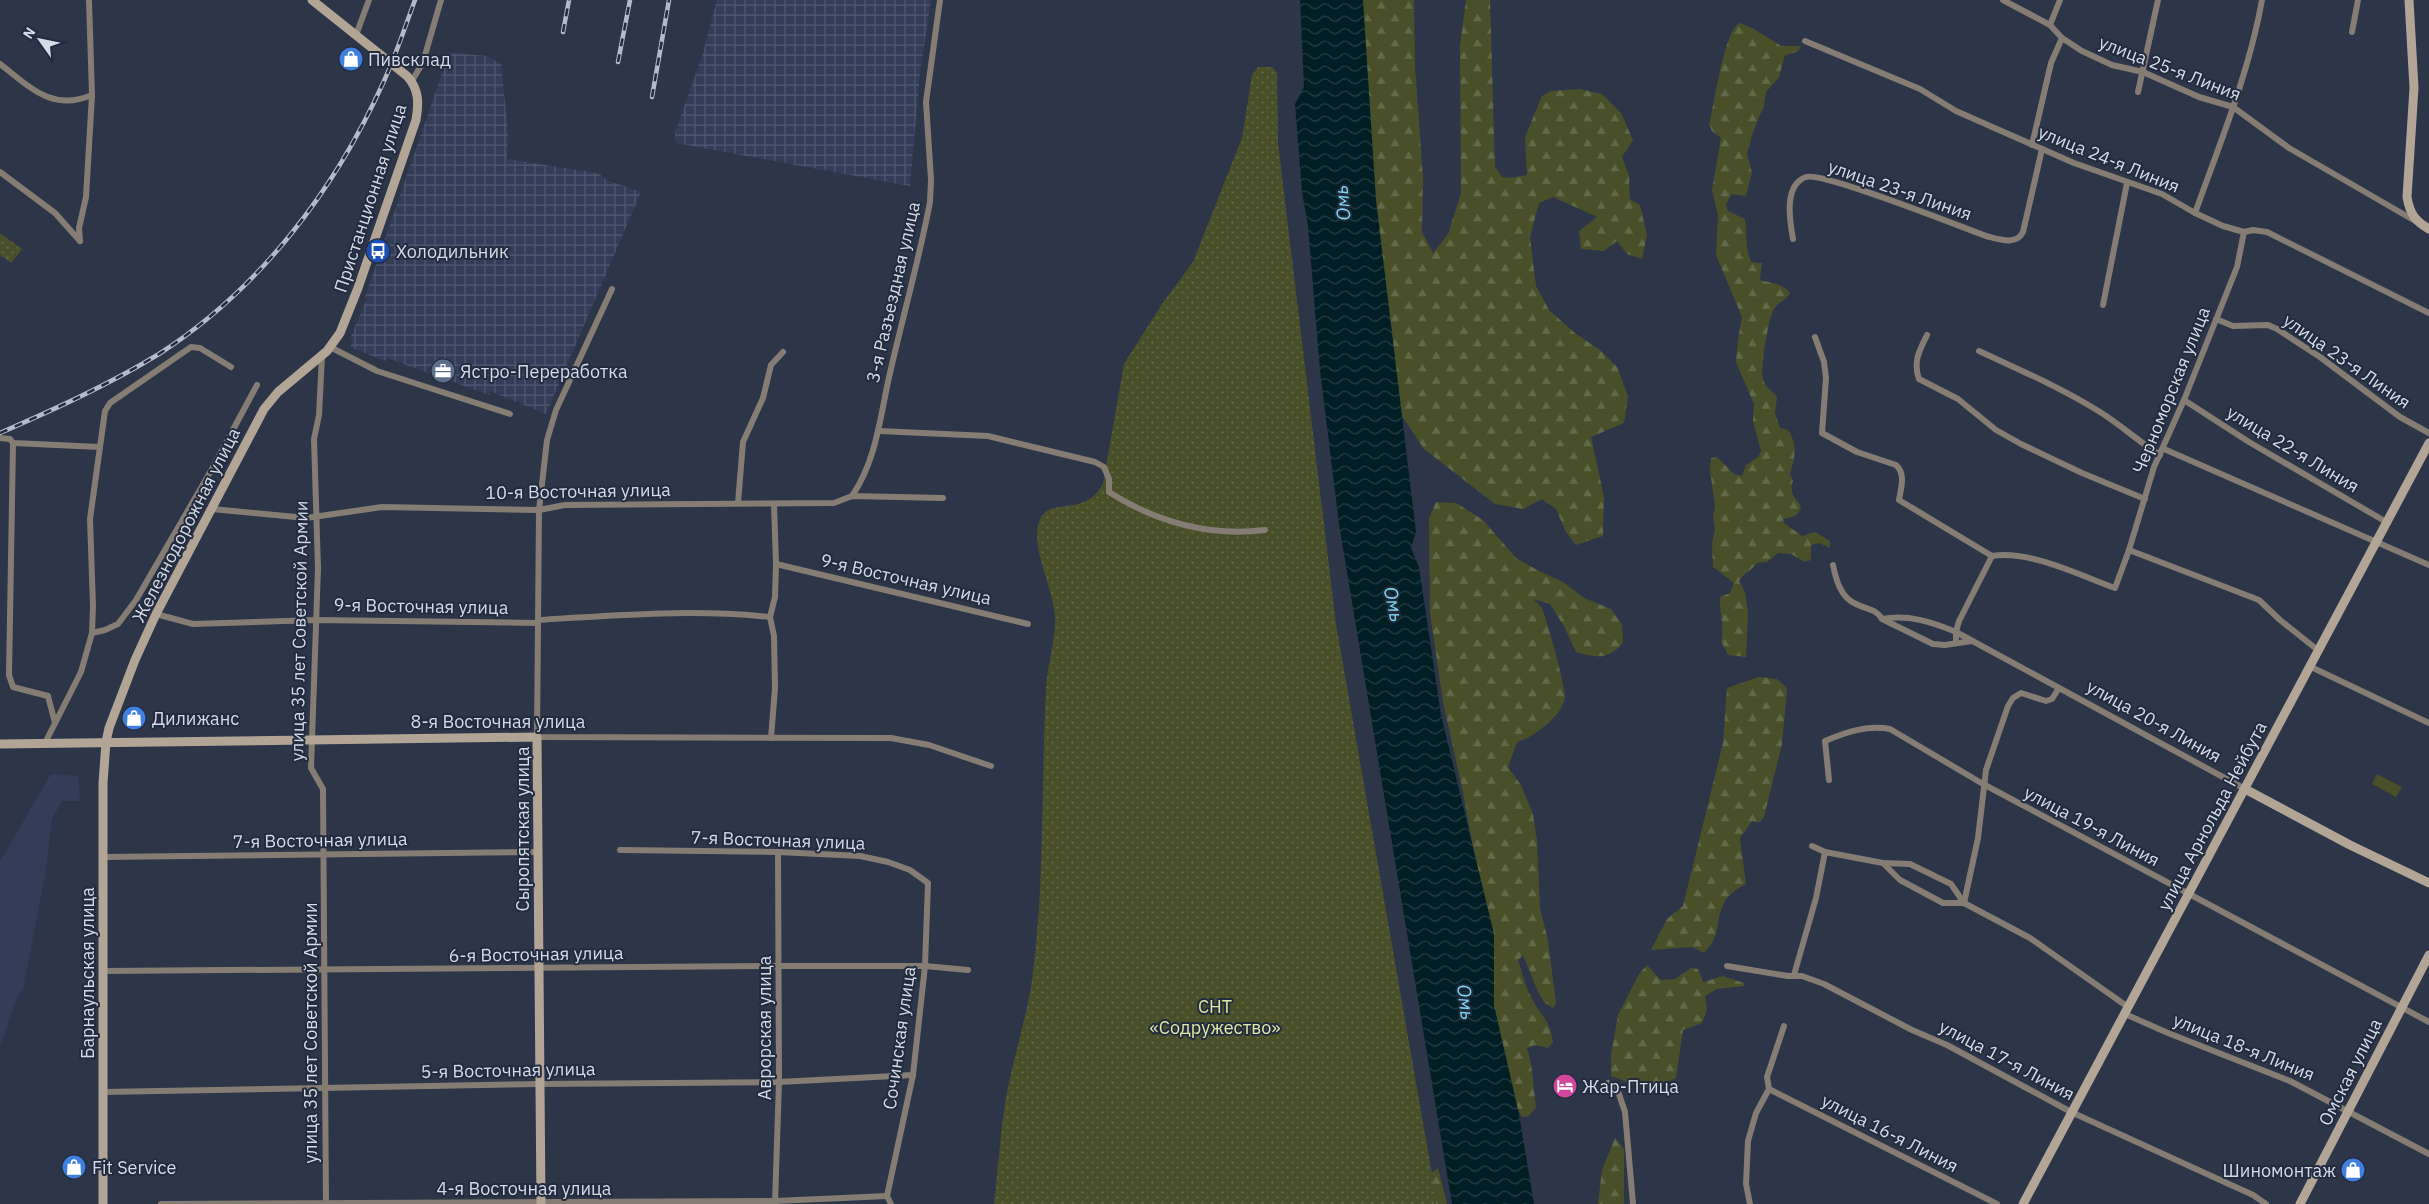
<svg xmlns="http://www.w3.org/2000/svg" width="2429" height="1204" viewBox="0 0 2429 1204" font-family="'IBM Plex Sans',sans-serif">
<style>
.built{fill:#333d58}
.industrial{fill:url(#industrial-grid)}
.grass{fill:#495029}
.forest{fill:url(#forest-firs)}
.park{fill:url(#park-dots)}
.water{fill:url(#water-waves)}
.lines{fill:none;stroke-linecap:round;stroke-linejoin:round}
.street{stroke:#857d74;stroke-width:6}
.secondary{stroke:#b2a596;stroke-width:9}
.rail-casing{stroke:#b4bac8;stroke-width:4.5}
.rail{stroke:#232b3f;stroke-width:2.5;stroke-dasharray:8;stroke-linecap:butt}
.labels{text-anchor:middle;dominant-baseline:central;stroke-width:4;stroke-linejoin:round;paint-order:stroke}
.poi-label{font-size:18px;fill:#d4dae7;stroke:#232b3f;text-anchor:start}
.street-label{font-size:18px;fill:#d4dae7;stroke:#232b3f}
.park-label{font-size:18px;fill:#ddeaa4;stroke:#232b3f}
.water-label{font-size:19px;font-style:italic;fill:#7ed8ef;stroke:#232b3f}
</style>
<defs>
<pattern id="industrial-grid" width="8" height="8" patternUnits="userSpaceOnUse" patternTransform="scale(1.25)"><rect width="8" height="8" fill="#333d58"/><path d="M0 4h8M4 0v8" fill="none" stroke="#505870"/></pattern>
<pattern id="forest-firs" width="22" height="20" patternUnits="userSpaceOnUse" patternTransform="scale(1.25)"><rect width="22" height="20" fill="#495029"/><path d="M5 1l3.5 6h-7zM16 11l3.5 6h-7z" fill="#626948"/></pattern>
<pattern id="park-dots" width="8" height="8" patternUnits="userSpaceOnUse" patternTransform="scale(1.25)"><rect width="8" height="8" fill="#495029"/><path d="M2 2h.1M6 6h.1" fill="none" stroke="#626948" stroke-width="1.8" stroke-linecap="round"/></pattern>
<pattern id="water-waves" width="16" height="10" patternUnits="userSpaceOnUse" patternTransform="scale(1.25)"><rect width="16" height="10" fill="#011e25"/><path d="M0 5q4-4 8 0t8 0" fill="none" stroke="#253e45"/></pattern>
</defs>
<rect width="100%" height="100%" fill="#2d3549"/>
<!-- built -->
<polygon class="built" points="51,774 78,776 80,801 62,801 52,819 45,876 23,989 15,1002 0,1047 0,861"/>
<!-- industrial -->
<g class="industrial">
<polygon points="717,0 931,0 920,73 910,186 676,143 675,133 702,56"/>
<polygon points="449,53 487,56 501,64 508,132 507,159 598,173 606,180 641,192 546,414 490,391 489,395 387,358 385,361 350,347 353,341 350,339 367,298 365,297"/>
</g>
<!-- grass -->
<polygon class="grass" points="2377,774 2402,787 2396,797 2372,784"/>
<!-- forest -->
<g class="forest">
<polygon points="1358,0 1414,0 1415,66 1423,178 1422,232 1433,253 1448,234 1461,193 1460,46 1466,0 1490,0 1495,167 1502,177 1510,178 1527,175 1525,137 1542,96 1551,91 1580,89 1602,94 1621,113 1633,140 1622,157 1629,176 1630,199 1640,205 1647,235 1642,259 1627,254 1617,241 1604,251 1581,249 1579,231 1597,217 1553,197 1539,203 1530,237 1536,286 1549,310 1576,334 1600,350 1617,367 1628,396 1624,423 1591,437 1604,497 1603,536 1576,545 1566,532 1556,509 1542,499 1523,509 1495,504 1424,449 1390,398"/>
<path d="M1740,23L1754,29L1781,46H1801L1797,52L1785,55L1779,77L1766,92L1764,105L1752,135L1747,154L1752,173L1746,196L1731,194L1726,205L1728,211L1745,219C1747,232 1745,254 1752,262L1762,263L1760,279L1762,281C1772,282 1784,285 1790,293C1787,300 1778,302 1774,309C1768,319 1760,369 1763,379C1765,388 1772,390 1777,397L1775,413L1780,428L1788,430C1798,445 1795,457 1790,474L1793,481C1789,492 1794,497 1801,506L1800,510L1795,516L1783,519L1784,523L1802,536L1815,532L1830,541V548L1819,543L1811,545V560L1805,562L1791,554L1778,553L1767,562L1757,563C1752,570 1743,574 1739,581L1745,592L1748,613L1746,657L1728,655L1721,641C1725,627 1719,612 1720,597L1730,593L1734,583L1713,567L1712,543L1715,531L1713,516L1715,507L1710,470L1711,458L1717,457L1734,474L1742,476L1746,465L1758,457L1761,451L1753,421L1754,404L1736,362L1738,339L1742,317L1716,255L1718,215L1712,190L1721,138L1712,131L1709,125C1714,107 1724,29 1740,23Z"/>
<path d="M1436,502L1456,503L1483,520L1516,558L1539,571L1563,582L1584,598L1611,609L1622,625L1623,643C1608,660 1597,658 1576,652L1565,628L1550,604L1533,599C1536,602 1539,604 1541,607C1546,614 1566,689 1565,696C1564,715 1533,738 1517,742L1508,767L1521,785L1533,814L1537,840L1540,908L1548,941L1556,1003L1553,1008L1545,1003L1538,992L1523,955L1518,960C1522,972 1525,986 1531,997C1541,1017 1549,1017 1553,1042L1548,1048L1535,1045L1527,1048L1531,1063L1536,1107L1529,1116L1522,1117L1510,1094L1491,1010L1483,903L1463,792L1443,702L1430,613L1429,519Z"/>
<path d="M1759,677L1777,679L1787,688L1782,744L1764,817L1759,823L1752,821L1740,838L1746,884C1706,903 1729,930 1704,953L1692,947L1651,950L1667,919L1683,906L1723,743L1727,688Z"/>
<path d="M1647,965L1661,980L1675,979L1691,968L1698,969L1703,982L1723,976L1744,983V986L1717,989L1705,996L1707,1010L1702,1023L1683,1030L1676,1078C1643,1094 1643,1087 1611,1076V1055L1618,1015L1639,974Z"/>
<polygon points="1615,1138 1624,1149 1624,1204 1598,1204 1602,1170"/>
<polygon points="1438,1168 1447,1204 1435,1204 1430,1174"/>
</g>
<!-- park -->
<g class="park">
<path d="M1258,67H1272L1277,72L1278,143L1336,624L1434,1186L1436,1204H994C998,1171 1000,1137 1005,1104C1012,1060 1028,1016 1033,972C1045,878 1041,783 1046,689C1047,668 1054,646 1055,624C1057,592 1030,552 1039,522C1048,494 1083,520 1103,484L1124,364L1162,304L1193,262L1242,138L1252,75Z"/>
<polygon points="0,233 22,249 11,263 0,255"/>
</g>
<!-- water -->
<polygon class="water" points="1300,0 1363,0 1376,200 1416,532 1411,548 1419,567 1441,715 1494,934 1494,1005 1519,1114 1534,1204 1452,1204 1339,524 1320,370 1308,226 1302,192 1295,104 1304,87"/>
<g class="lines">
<!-- street -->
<g class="street">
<polyline points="2003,0 2050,25 2062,38 2082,51 2112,65 2143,72 2199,97 2233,107 2289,148 2417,222"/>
<polyline points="2050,25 2060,0"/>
<polyline points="2352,32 2358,0"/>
<polyline points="356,35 369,0"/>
<polyline points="1805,41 1920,89 1956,111 2074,163 2162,194 2195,213 2223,226 2244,232 2253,230 2267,232 2429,313"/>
<path d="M0,64C30,87 52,112 92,95"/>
<polyline points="412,81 423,62 441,0"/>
<polyline points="2138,92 2158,0"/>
<polyline points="2032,145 2051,63 2062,38"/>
<polyline points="0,172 55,213 80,241"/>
<path d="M2195,213C2220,143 2249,73 2262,0"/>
<path d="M1793,239C1790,222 1783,185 1806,177C1822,171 1961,227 1986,236C1998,239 2016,246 2023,232L2042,149"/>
<polyline points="80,241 79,228 86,197 92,95 89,0"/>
<polyline points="612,289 556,410 547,440 539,510 537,737 891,738 929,745 991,766"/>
<polyline points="2103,305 2127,183"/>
<polyline points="2216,319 2233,326 2268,325 2277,329 2320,357 2400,417 2429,433"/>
<path d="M1927,335C1919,351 1913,362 1919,379L1958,399L1996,430L2021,444L2082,473L2145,499"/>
<path d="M1815,337L1824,362L1826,378L1822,433L1857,452L1896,465C1906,474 1901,488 1899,500L1992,556C2030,550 2079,575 2115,588L2129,550L2154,467L2184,400L2237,267L2244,232"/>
<polyline points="330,347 377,371 510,414"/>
<path d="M1979,351C2020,370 2062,388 2100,412C2121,425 2139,442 2160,455"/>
<polyline points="322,356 319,415 314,439 318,568 311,768 323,789 326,1204"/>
<polyline points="2184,400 2249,442 2388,523"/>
<path d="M879,431L988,436L1095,462L1104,467L1109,479V492C1156,522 1210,537 1265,530"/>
<polyline points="0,438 10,439 13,443 100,447 105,411 110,403 191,347 200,348 231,367"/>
<polyline points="13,443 9,675 13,687 48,696 55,723"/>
<polyline points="2164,449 2429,565"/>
<path d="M852,496C877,459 880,416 890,373C903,316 919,260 930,202L931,180L926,102L940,0"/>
<polyline points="738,503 743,442 763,398 771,365 783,352"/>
<polyline points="212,509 306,518 382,507 539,510 565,505 834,503 852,496 943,498"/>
<polyline points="2129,550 2259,600 2280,620 2319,651"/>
<polyline points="776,564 1028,624"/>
<path d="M1833,565C1836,580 1841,598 1856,604C1868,610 1875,608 1882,619C1908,614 1932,622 1956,632L2245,789"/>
<polyline points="156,614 193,624 316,620 538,623"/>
<polyline points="1882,619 1933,644 1945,645 1972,641"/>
<path d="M538,620C616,615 692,609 770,617"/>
<polyline points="92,633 105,630 118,624 136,600 212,469 257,385"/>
<polyline points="1956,643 1956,632 1959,621 1992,556"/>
<polyline points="2311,667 2429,723"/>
<polyline points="771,738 775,688 774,636 770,617 775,597 776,564 774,504"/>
<polyline points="45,743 81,672 92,633 93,606 90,519 100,447"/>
<path d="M1829,780L1825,741C1846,732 1867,725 1890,729L1983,784L2429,1022"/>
<polyline points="1812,846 1825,852 1883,863 1900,880 1943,903 1964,903 2030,938 2128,1007"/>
<polyline points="620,850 778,852 860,856 888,862 910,870 928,883 925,966 913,1075 887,1196"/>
<polyline points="102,857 538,852"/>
<polyline points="1883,863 1910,864 1951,884 1964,903"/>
<polyline points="1964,903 1978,838 1986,770 2008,706 2013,698 2021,693 2046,701 2052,699 2059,688"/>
<polyline points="1727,966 1788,976 1802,976 1824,984 1912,1030 1947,1045 2071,1112 2253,1195 2266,1204"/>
<polyline points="103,971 779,966 925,966 968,970"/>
<polyline points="1794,975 1816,898 1825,852"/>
<polyline points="2125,1014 2168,1033 2290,1081 2429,1154"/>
<polyline points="1608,1083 1619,1094 1625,1112 1633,1204"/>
<polyline points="1769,1089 1997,1204"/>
<polyline points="103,1092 540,1084 779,1082 913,1075"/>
<polyline points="887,1196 891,1204"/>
<polyline points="775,1203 779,1082 778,852"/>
<polyline points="161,1204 775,1201 887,1196"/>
<polyline points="1750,1204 1746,1184 1748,1141 1756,1113 1769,1089 1767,1077 1784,1026"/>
</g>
<!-- secondary -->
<g class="secondary">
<path d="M2409,0L2414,88L2407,197C2410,214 2415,221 2429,229"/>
<polyline points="0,744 537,737 541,1204"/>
<polyline points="2245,789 2350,845 2429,883"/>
<path d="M103,1204V783L106,742L109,728L135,660L156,614L264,409L278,392L327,351L340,333L358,288L416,120C419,103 419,89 407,76L312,0"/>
<polyline points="2023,1204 2429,443"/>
<polyline points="2300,1204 2429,955"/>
</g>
<defs>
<g id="rail">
<polyline points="563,32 569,0"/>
<polyline points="618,62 630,0"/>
<polyline points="652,97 669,0"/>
<path d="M0,433C55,409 108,385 159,354C260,289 335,190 384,81C396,55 405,27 415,0"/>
</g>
</defs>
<!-- rail casing -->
<use href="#rail" class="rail-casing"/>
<!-- rail -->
<use href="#rail" class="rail"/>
</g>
<!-- icons -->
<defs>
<symbol id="shop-disc" viewBox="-11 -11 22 22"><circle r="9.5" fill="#3f7fe0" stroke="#232b3f"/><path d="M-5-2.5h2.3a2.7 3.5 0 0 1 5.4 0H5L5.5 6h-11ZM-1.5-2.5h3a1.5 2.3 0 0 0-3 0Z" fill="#fff"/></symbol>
<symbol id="bus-disc" viewBox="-11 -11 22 22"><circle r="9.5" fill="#1a4fb4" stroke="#232b3f"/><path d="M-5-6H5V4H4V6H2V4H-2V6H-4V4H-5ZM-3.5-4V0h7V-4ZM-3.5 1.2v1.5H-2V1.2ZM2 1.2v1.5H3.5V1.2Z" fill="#fff"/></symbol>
<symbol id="office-disc" viewBox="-11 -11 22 22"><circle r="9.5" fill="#5c6f8a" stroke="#232b3f"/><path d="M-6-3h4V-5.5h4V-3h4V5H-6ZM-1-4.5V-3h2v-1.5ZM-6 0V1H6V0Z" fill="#fff"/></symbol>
<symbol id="hotel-disc" viewBox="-11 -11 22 22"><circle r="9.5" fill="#d1479c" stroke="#232b3f"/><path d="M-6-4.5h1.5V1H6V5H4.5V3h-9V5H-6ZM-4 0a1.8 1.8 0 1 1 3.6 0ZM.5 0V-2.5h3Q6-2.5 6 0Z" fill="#fff"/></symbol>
</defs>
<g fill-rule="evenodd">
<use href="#shop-disc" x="337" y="45" width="28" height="28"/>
<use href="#bus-disc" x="364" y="237" width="28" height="28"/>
<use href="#office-disc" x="429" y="357" width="28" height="28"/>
<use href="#shop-disc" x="120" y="704" width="28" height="28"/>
<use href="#hotel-disc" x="1551" y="1072" width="28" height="28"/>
<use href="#shop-disc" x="60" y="1153" width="28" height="28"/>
<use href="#shop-disc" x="2339" y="1156" width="28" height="28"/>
</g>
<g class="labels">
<!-- poi labels -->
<g class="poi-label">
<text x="368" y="59">Пивсклад</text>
<text x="396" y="251">Холодильник</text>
<text x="460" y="371">Ястро-Переработка</text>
<text x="152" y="718">Дилижанс</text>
<text x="1582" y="1086">Жар-Птица</text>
<text x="92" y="1167">Fit Service</text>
<text x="2336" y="1170" text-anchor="end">Шиномонтаж</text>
</g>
<!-- street labels -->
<g class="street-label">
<text transform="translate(2170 68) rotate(21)">улица 25-я Линия</text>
<text transform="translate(2109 159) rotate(22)">улица 24-я Линия</text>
<text transform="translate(1900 190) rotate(19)">улица 23-я Линия</text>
<text transform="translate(370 198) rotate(-72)">Пристанционная улица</text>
<text transform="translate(893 292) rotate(-77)">3-я Разъездная улица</text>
<text transform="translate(2347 361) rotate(35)">улица 23-я Линия</text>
<text transform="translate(2171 390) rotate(-68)">Черноморская улица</text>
<text transform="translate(2293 449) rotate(31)">улица 22-я Линия</text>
<text transform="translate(578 491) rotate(-1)">10-я Восточная улица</text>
<text transform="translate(186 525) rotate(-63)">Железнодорожная улица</text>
<text transform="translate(906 579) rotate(13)">9-я Восточная улица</text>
<text transform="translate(421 606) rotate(1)">9-я Восточная улица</text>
<text transform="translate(299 631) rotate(-89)">улица 35 лет Советской Армии</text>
<text x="498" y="721">8-я Восточная улица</text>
<text transform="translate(2154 721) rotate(29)">улица 20-я Линия</text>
<text transform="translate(2212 816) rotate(-62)">улица Арнольда Нейбута</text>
<text transform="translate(2092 826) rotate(28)">улица 19-я Линия</text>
<text transform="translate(522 829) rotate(-90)">Сыропятская улица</text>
<text transform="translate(320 840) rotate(-1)">7-я Восточная улица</text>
<text transform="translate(778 840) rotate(2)">7-я Восточная улица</text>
<text transform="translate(536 954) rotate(-1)">6-я Восточная улица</text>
<text transform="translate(87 973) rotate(-90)">Барнаульская улица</text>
<text transform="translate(764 1028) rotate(-90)">Аврорская улица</text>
<text transform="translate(310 1033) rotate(-90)">улица 35 лет Советской Армии</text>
<text transform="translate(899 1038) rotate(-82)">Сочинская улица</text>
<text transform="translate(2244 1047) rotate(22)">улица 18-я Линия</text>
<text transform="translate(2007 1060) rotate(28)">улица 17-я Линия</text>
<text transform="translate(508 1070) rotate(-1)">5-я Восточная улица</text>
<text transform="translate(2350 1072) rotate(-63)">Омская улица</text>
<text transform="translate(1890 1133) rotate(27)">улица 16-я Линия</text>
<text x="524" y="1188">4-я Восточная улица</text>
</g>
<!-- park labels -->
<g class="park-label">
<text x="1215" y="1006">СНТ<tspan x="1215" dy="21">«Содружество»</tspan></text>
</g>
<!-- water labels -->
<g class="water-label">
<text transform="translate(1342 203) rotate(-95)">Омь</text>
<text transform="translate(1394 604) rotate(78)">Омь</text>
<text transform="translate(1466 1002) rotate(83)">Омь</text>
</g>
</g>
<!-- north arrow -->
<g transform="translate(40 40) rotate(303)" stroke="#232b3f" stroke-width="4" paint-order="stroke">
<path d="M0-4L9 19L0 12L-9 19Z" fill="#d4dae7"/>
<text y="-8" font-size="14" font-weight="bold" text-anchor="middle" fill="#d4dae7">N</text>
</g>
</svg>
